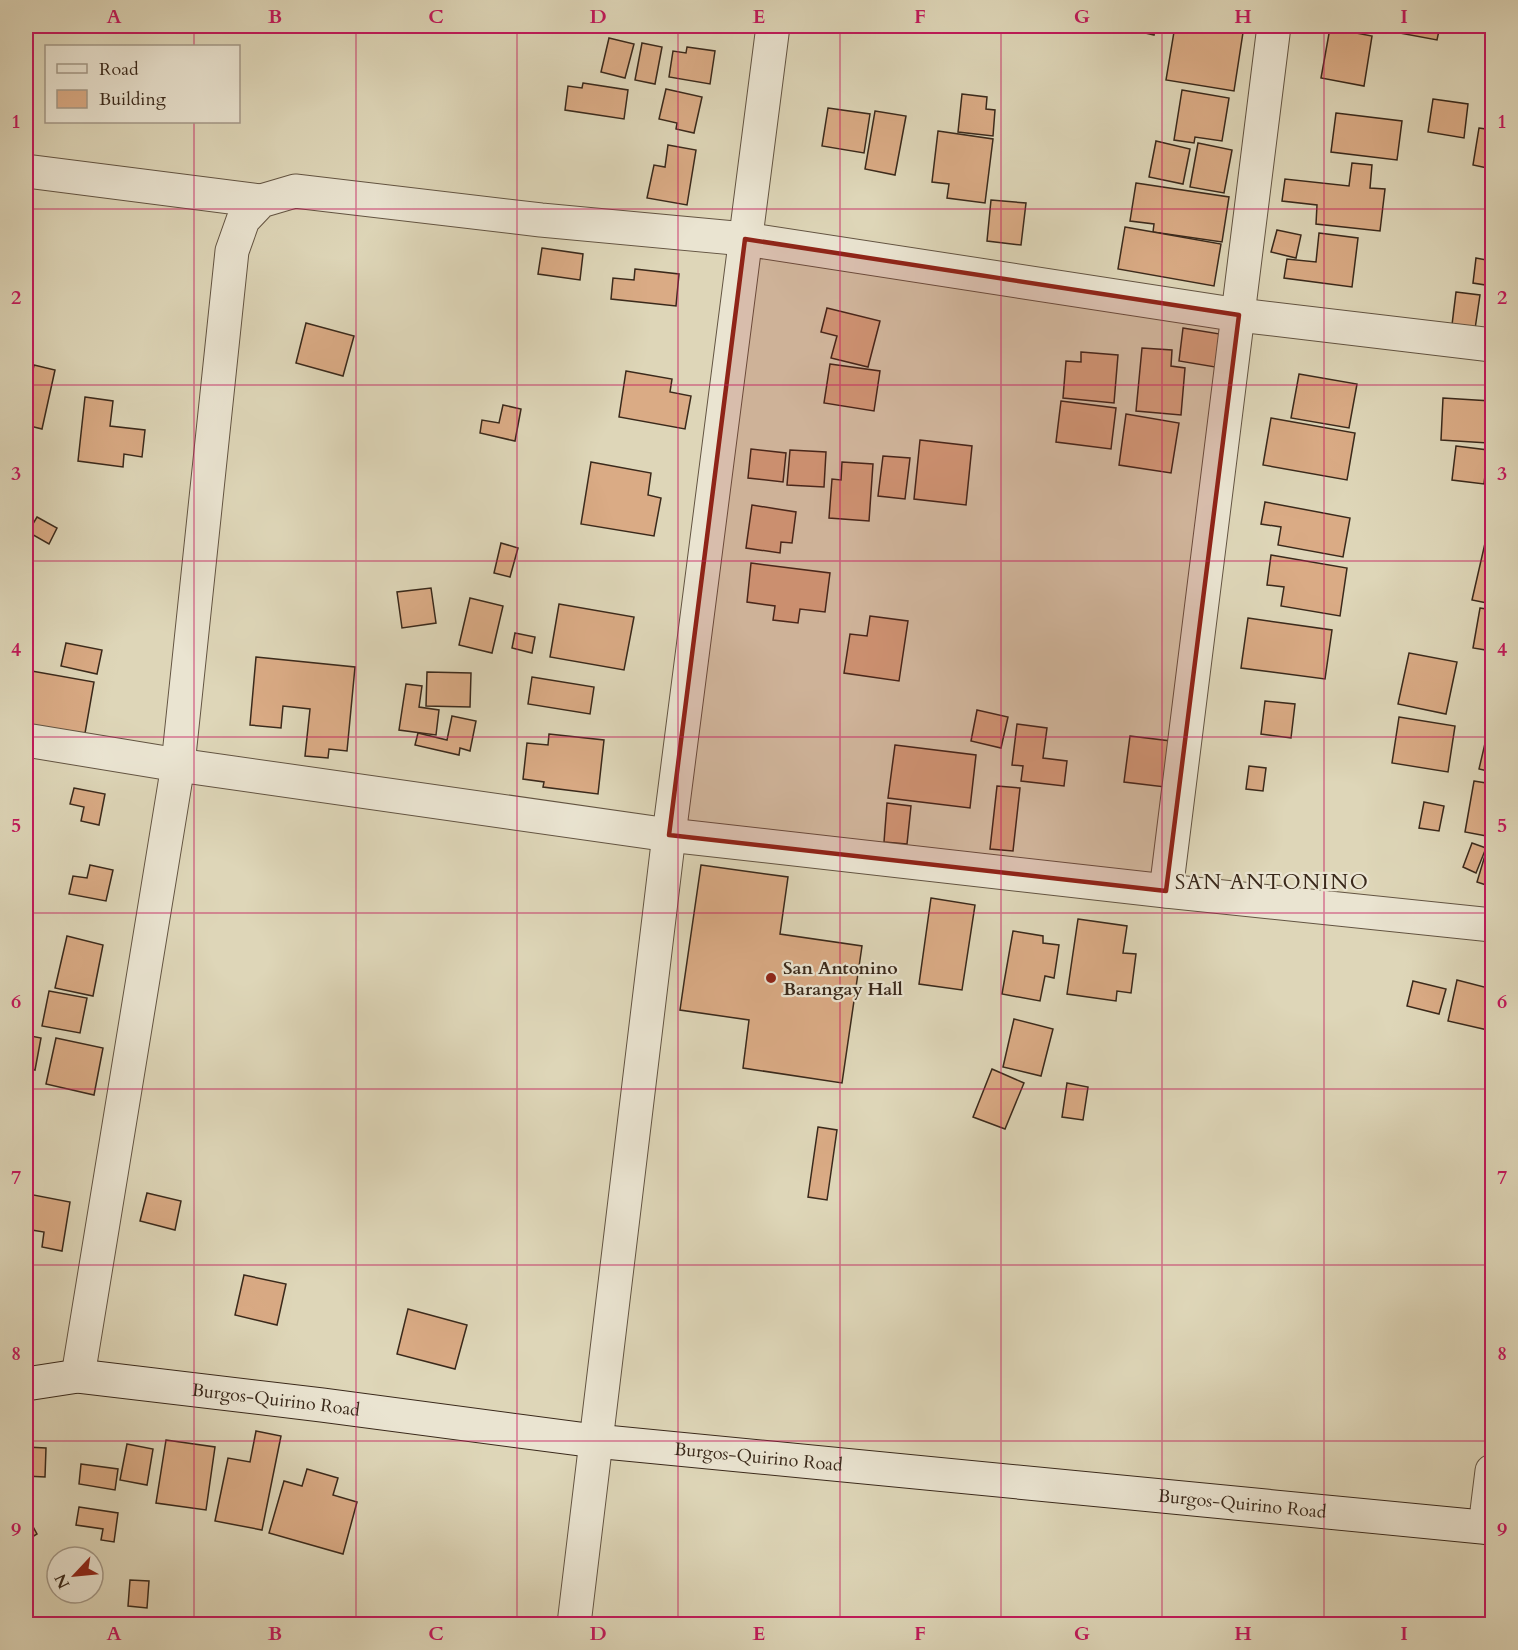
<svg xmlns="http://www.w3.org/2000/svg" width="1518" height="1650" viewBox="0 0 1518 1650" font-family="Cardo,serif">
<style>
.building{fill:#daab85;stroke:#3a291b;stroke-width:1.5}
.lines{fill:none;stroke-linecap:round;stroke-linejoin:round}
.street-casing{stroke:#635442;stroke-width:35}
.secondary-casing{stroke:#3a291b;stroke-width:35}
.street{stroke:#eae4d1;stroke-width:33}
.secondary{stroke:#eae4d1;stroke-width:33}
.marked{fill:#8f2418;fill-opacity:0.2;stroke:#8f2418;stroke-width:4.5;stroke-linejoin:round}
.grid{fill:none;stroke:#c2185b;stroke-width:1.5;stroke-opacity:0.55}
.poi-dot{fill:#8f2418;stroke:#eae4d1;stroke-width:2}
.labels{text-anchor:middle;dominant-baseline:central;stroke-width:4.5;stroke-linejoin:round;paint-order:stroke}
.poi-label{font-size:18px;font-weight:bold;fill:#3a291b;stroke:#eae4d1;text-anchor:start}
.street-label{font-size:18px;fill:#3a291b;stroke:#eae4d1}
.quarter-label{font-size:21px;letter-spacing:1.5px;fill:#3a291b;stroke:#eae4d1}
.neatline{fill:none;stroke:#c2185b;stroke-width:2}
.grid-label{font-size:20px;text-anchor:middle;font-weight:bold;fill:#c2185b}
</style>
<rect width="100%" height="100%" fill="#ded6b8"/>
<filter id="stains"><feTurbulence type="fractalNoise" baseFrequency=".00333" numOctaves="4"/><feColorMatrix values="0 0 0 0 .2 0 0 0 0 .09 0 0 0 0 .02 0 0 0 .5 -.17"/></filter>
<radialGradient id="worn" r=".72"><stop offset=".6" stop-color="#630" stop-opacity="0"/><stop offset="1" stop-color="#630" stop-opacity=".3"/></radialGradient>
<!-- building -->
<g class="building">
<polygon points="879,26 909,26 908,31"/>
<polygon points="1125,26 1156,26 1154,35 1124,28"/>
<polygon points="1175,26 1244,26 1234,91 1166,80"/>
<polygon points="1362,26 1440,26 1437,40"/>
<polygon points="1330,28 1372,36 1364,86 1321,78"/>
<polygon points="609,38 634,44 625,78 601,72"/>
<polygon points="642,43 662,47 655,84 635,80"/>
<polygon points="687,47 715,51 710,84 669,77 673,51 686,53"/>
<polygon points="583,83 628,90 624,119 565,110 568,86 582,88"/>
<polygon points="666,89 702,97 694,133 676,129 677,123 659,119"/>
<polygon points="1182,90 1229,98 1222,141 1195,137 1194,143 1174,140"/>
<polygon points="962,94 987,97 986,109 995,110 993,136 958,132"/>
<polygon points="1433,99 1468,104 1464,138 1428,132"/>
<polygon points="828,108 870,114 864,153 822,146"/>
<polygon points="875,111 906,116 895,175 865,169"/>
<polygon points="1336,113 1402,121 1397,160 1331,152"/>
<polygon points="1479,128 1492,130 1492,169 1473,165"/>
<polygon points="938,131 993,139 985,203 947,198 949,184 932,182"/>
<polygon points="1156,141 1190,149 1183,184 1149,177"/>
<polygon points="1198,143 1232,150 1224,193 1190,187"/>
<polygon points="668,145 696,150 687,205 647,198 654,165 665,167"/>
<polygon points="1352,163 1372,165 1370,188 1385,189 1380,231 1316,224 1317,205 1282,201 1285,179 1349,186"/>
<polygon points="1136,183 1229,197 1222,242 1153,232 1154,224 1130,221"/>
<polygon points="991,200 1026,203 1021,245 987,241"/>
<polygon points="1125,227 1221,244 1214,286 1118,269"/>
<polygon points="1277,230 1301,235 1296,258 1271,252"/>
<polygon points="1319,233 1358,238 1352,287 1284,278 1287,259 1316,262"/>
<polygon points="542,248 583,254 580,280 538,274"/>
<polygon points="1476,258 1492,261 1492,286 1473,283"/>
<polygon points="635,269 679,274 676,306 611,299 613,278 634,280"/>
<polygon points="1456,292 1480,295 1475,329 1452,325"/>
<polygon points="827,308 880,321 868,367 831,358 837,336 821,332"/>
<polygon points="306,323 354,336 343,376 296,363"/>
<polygon points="1183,328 1220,334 1215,367 1179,361"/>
<polygon points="1142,348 1172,350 1171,366 1185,368 1181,415 1136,411"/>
<polygon points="1081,352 1118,355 1114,403 1063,398 1066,361 1081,362"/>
<polygon points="830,364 880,371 874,411 824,403"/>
<polygon points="34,365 55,370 42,429 26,425 26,402"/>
<polygon points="626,371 672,379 670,392 691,396 685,429 619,417"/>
<polygon points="1299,374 1357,384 1349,428 1291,418"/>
<polygon points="85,397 113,401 110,426 145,430 142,457 124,454 123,467 78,461"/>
<polygon points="1443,398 1491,401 1488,443 1441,440"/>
<polygon points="1061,401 1116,408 1111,449 1056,442"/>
<polygon points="503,405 521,409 515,441 480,433 482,420 499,423"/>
<polygon points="1126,414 1179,423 1171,473 1119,465"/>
<polygon points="1271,418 1355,433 1347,480 1263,465"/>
<polygon points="920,440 972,446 966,505 914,499"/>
<polygon points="1456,446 1488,450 1484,484 1452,480"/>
<polygon points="751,449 786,453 783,482 748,478"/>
<polygon points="790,450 826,452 824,487 787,485"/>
<polygon points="883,456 910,458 905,499 878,496"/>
<polygon points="591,462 651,473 648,495 661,498 654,536 581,524"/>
<polygon points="842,462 873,464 869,521 829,518 832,479 841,480"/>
<polygon points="1265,502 1350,518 1343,557 1278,545 1281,527 1261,524"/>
<polygon points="752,505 796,512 792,543 781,542 780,553 746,548"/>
<polygon points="37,517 57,528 49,544 28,532"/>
<polygon points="1488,530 1492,532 1492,604 1472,600"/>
<polygon points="501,543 518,548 510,577 494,573"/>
<polygon points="1271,555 1347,568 1340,616 1281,606 1284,587 1267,585"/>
<polygon points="751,563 830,573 825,612 800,609 798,623 773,620 775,606 747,602"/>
<polygon points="431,588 436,623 402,628 397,592"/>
<polygon points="470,598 503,606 492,653 459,645"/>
<polygon points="559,604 634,617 624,670 550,657"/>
<polygon points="1480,608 1492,610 1492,651 1473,648"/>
<polygon points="870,616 908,621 899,681 844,673 850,634 867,636"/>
<polygon points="1248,618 1332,630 1325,679 1241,668"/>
<polygon points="515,633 535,637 532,653 512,648"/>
<polygon points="66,643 102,650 97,674 61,666"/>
<polygon points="1409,653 1457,662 1446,714 1398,704"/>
<polygon points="256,657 355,667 347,751 329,749 328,758 305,756 310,709 283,706 281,728 250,725"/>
<polygon points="26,670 94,682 84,739 26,729"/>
<polygon points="427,672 471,673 470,707 426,706"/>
<polygon points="532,677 594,687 590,714 528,704"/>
<polygon points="406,684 422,686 419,707 439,710 436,735 399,730"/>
<polygon points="1265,701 1295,704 1291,738 1261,734"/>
<polygon points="977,710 1008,717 1001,748 971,741"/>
<polygon points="452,716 476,721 470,751 460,748 459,755 415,745 418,733 447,740"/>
<polygon points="1399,717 1455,726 1448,772 1392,763"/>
<polygon points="1017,724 1047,728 1043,758 1067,761 1064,786 1021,781 1023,766 1012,765"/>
<polygon points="549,734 604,740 598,794 543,787 544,782 523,779 527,743 548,745"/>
<polygon points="1130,736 1171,741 1165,787 1124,782"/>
<polygon points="1486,739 1492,740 1492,772 1479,769"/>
<polygon points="895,745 976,755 970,808 888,798"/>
<polygon points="1249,766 1266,768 1263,791 1246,789"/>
<polygon points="1474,781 1492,784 1492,837 1465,832"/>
<polygon points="997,786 1020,788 1013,851 990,849"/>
<polygon points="74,788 105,794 99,825 81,821 84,807 70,804"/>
<polygon points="1424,802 1444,806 1439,831 1419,828"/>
<polygon points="887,803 911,806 907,844 884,842"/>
<polygon points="1489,842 1492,844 1492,887 1477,882"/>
<polygon points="1472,843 1486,848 1476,873 1463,867"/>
<polygon points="26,850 33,852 26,881"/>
<polygon points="90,865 113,870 106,901 69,894 73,876 87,878"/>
<polygon points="701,865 788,877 780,934 862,946 842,1083 743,1068 749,1020 680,1010"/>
<polygon points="931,898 975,905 962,990 919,984"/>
<polygon points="1078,919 1127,926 1123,953 1136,954 1131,993 1117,991 1116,1001 1067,994"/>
<polygon points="1013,931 1043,936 1043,943 1059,945 1054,978 1045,976 1040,1001 1002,994"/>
<polygon points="67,936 103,945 93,996 55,988"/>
<polygon points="1457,980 1492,989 1492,1031 1448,1021"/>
<polygon points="1413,981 1446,989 1439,1014 1407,1006"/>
<polygon points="49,991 87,998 80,1033 42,1026"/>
<polygon points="1014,1019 1053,1029 1041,1076 1003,1067"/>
<polygon points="26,1035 41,1038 35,1070 26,1068"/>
<polygon points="56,1038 103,1048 94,1095 46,1084"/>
<polygon points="992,1069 1024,1083 1005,1129 973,1117"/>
<polygon points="1067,1083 1088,1087 1083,1120 1062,1117"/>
<polygon points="818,1127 837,1130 827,1200 808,1197"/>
<polygon points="26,1178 31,1179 28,1194 70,1202 62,1251 42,1247 44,1232 26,1229"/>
<polygon points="147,1193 181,1201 175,1230 140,1221"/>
<polygon points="244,1275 286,1284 277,1325 235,1315"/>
<polygon points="408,1309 467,1325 455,1369 397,1354"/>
<polygon points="26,1316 30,1317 28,1358 26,1358"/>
<polygon points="256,1431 281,1436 262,1530 215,1521 228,1458 250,1462"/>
<polygon points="166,1440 215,1447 206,1510 156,1503"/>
<polygon points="127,1444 153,1449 147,1485 120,1480"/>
<polygon points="26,1447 46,1448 45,1477 26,1476"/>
<polygon points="81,1464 118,1469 115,1490 79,1484"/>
<polygon points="307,1469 338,1478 333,1495 357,1502 343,1554 269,1533 284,1481 302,1486"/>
<polygon points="79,1507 118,1513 114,1542 101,1540 103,1529 76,1525"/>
<polygon points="26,1514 37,1534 26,1541"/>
<polygon points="130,1580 149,1581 147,1608 128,1606"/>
<polygon points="91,1618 92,1624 43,1624"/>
</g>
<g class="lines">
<defs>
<g id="street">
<polyline points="26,171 261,201"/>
<polyline points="26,740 178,765 669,835 1166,891 1492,925"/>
<polyline points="1166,891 1274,26"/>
<polyline points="78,1376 178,765 232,251 243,220 261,201 295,191 541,220 745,239 1239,315 1492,345"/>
<polyline points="1485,1527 1492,1471"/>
<polyline points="574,1624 669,835 773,26"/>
</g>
<g id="secondary">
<path id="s1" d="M26,1384L78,1376L322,1405L595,1441L1492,1528"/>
</g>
</defs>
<!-- street casing -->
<use href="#street" class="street-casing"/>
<!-- secondary casing -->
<use href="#secondary" class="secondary-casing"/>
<!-- street -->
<use href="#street" class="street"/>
<!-- secondary -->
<use href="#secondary" class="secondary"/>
</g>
<!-- marked area -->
<path class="marked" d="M745,239L1239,315L1166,891L669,835Z"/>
<!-- grid -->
<path class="grid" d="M194,26V46M356,26V1624M517,26V1624M678,26V1624M840,26V1624M1001,26V1624M1162,26V1624M1324,26V1624M194,122V1624M26,209H1492M26,385H1492M26,561H1492M26,737H1492M26,913H1492M26,1089H1492M26,1265H1492M26,1441H1492"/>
<!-- markers -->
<circle class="poi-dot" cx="771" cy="978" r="6"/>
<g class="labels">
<!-- poi labels -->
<g class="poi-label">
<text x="783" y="968">San Antonino<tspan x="783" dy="21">Barangay Hall</tspan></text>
</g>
<!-- street labels -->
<g class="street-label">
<text stroke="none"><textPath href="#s1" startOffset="252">Burgos-Quirino Road</textPath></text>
<text stroke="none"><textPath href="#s1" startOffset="738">Burgos-Quirino Road</textPath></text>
<text stroke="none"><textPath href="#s1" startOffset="1224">Burgos-Quirino Road</textPath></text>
</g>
<!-- quarter labels -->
<g class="quarter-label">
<text x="1272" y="882">SAN ANTONINO</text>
</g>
</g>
<!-- margin -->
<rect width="1518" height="1650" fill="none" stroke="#ded6b8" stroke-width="66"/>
<!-- legend -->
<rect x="45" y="45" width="195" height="78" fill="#eae4d1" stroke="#a49988" stroke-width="1.5"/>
<rect x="57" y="64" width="30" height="9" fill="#eae4d1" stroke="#a49988" stroke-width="1.5"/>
<text x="99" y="75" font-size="18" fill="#3a291b">Road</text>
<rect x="57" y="90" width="30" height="18" fill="#daab85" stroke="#a49988" stroke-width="1.5"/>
<text x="99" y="105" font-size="18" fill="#3a291b">Building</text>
<!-- north arrow -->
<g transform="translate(75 1575) rotate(244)"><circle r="28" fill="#eae4d1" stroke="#a49988" stroke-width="1.5"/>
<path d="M0-4.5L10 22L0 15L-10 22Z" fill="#8f2418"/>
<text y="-9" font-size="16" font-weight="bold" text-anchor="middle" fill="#3a291b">N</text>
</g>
<rect x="33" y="33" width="1452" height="1584" class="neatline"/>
<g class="grid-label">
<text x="114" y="23">A</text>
<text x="275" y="23">B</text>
<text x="436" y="23">C</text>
<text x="598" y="23">D</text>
<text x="759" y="23">E</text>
<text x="920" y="23">F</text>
<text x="1082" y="23">G</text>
<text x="1243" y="23">H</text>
<text x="1404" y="23">I</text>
<text x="16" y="128">1</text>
<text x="1502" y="128">1</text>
<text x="16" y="304">2</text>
<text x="1502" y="304">2</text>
<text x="16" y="480">3</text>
<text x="1502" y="480">3</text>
<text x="16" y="656">4</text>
<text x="1502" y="656">4</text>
<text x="16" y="832">5</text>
<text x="1502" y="832">5</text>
<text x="16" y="1008">6</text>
<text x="1502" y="1008">6</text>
<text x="16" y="1184">7</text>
<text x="1502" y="1184">7</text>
<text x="16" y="1360">8</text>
<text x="1502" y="1360">8</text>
<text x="16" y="1536">9</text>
<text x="1502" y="1536">9</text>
<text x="114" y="1640">A</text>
<text x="275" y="1640">B</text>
<text x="436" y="1640">C</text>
<text x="598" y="1640">D</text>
<text x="759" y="1640">E</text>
<text x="920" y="1640">F</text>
<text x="1082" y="1640">G</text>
<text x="1243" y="1640">H</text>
<text x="1404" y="1640">I</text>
</g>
<rect width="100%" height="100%" filter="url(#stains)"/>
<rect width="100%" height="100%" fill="url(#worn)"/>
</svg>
